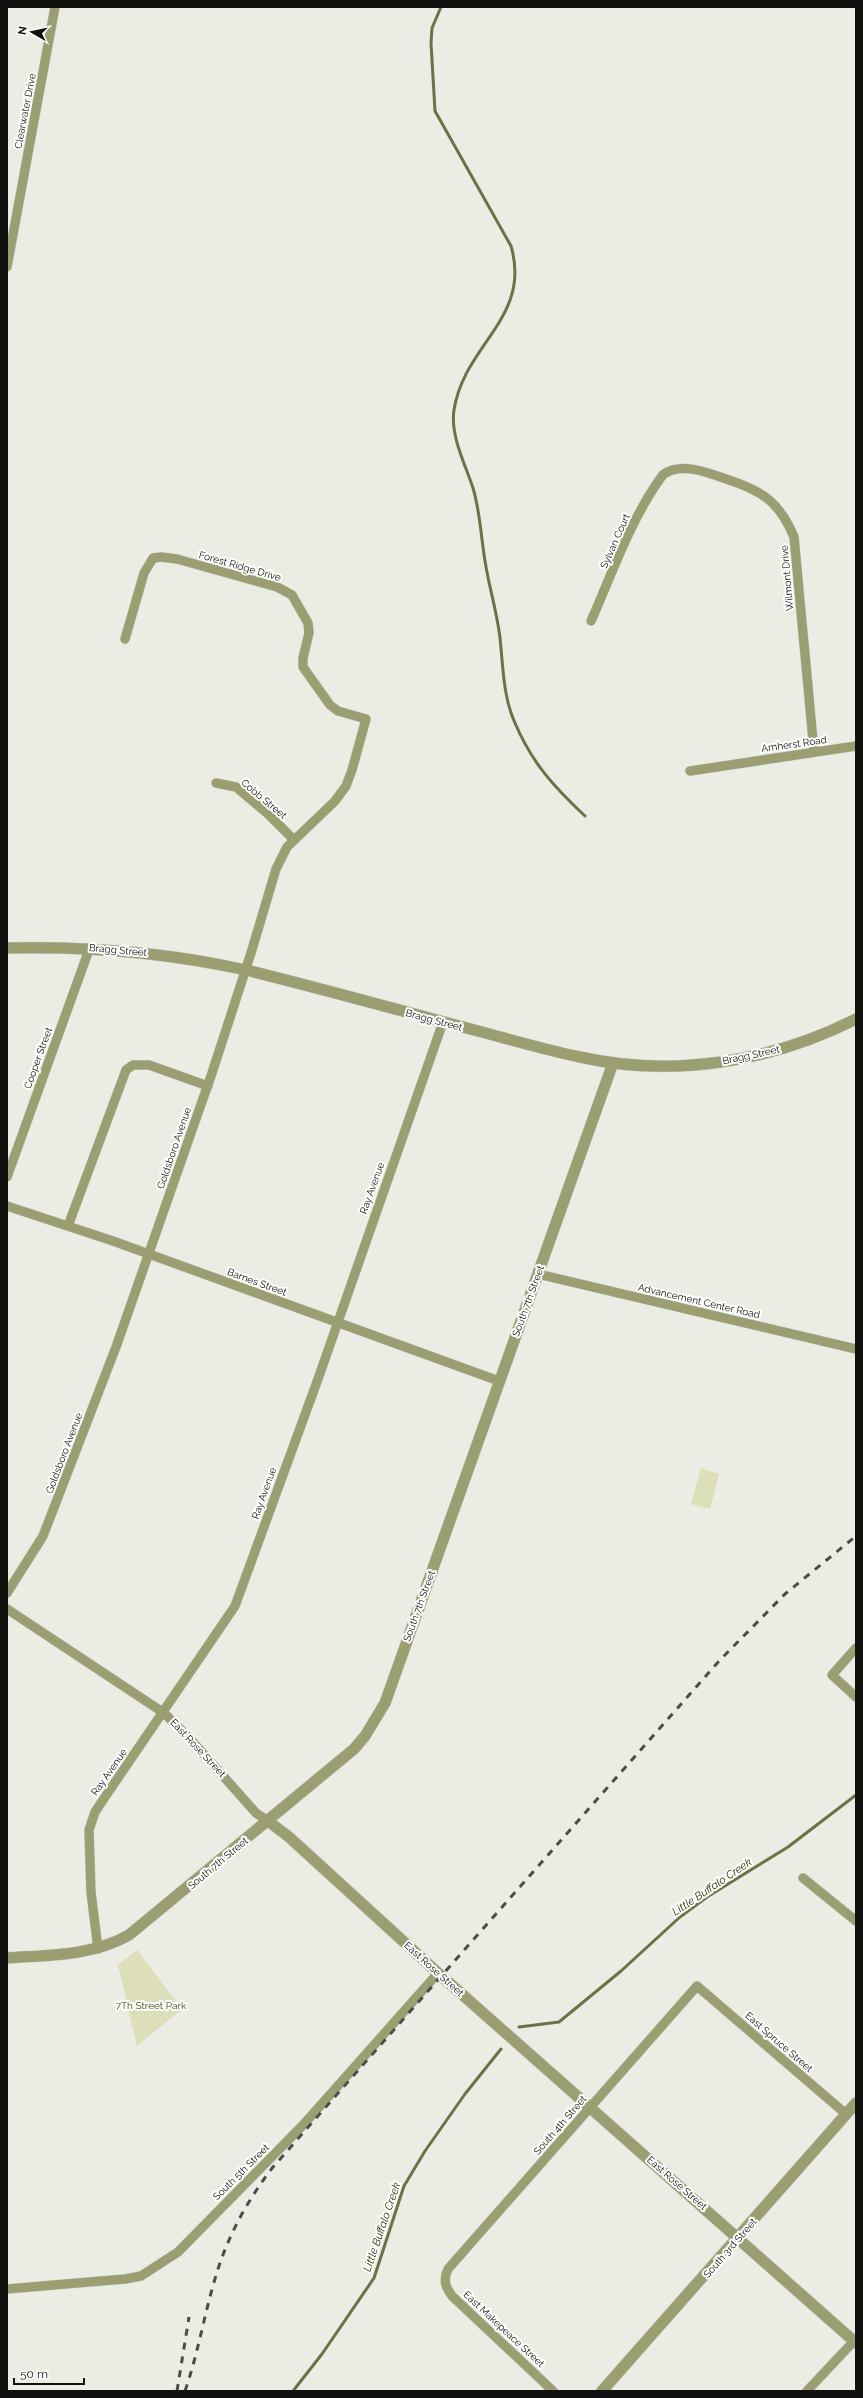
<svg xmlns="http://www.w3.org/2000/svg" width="863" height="2398" viewBox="0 0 863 2398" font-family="Raleway,sans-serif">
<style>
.green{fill:#dcdfb8}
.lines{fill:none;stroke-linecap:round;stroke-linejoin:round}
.stream{stroke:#6e7046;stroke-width:3}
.minor-casing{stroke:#c8c9c2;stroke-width:10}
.tertiary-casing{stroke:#c8c9c2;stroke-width:12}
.minor{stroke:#9b9e70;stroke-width:9}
.tertiary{stroke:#9b9e70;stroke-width:11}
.rail{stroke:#4c4c48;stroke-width:3;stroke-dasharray:7 7;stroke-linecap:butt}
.labels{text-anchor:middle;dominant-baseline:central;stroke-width:4;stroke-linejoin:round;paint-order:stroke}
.street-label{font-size:10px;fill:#11110f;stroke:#fffffe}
.park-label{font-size:10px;fill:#444617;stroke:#fffffe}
.water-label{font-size:11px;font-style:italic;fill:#2d2d00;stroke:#fffffe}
</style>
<rect width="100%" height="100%" fill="#ebece4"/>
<!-- green -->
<g class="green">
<polygon points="701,1468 719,1474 710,1509 691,1504"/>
<polygon points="137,1950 182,2009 137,2046 118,1965"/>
</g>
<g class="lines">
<!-- stream -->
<g class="stream">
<path d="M441,7L432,28L431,43L435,111L511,246C532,318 464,344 454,410C450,435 465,464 473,488C480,511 481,537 485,561C489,587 497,612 500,638C503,665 503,697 515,723C532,763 554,787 585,816"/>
<polyline points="519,2027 559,2022 621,1971 680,1917 707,1897 788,1847 856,1795"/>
<polyline points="293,2391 322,2354 374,2278 404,2186 425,2151 465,2094 501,2049"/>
</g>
<defs>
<g id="minor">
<polyline points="7,267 55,7"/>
<path d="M591,621C611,576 628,527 655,486C658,483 661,476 664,474C682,461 711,474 729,480C763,491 780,503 794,537L814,751"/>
<polyline points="690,771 856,746"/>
<polyline points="216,783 236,787 268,814 294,840"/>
<polyline points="7,1177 90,947"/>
<polyline points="7,1206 113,1241 499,1381"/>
<polyline points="68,1226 126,1070 133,1065 149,1065 208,1086"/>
<polyline points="538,1274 856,1349"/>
<polyline points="7,1593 43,1536 116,1347 212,1073 251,953 276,869 287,847 335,801 346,786 352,770 366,719 338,711 330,705 303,667 303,658 309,633 308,623 292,595 277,587 177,559 161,557 153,558 144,573 125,639"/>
<polyline points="7,1609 164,1713 191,1740 256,1813 268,1821"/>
<polyline points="856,1648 832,1675 856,1697"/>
<polyline points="803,1878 856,1921"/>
<polyline points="98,1949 91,1892 89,1830 95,1812 107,1794 235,1606 318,1379 443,1022"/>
<polyline points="7,2289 125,2279 141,2276 178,2252 304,2124 438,1973"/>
<path d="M553,2391L452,2296C445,2286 443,2280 448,2269L697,1986L846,2114"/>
<polyline points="807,2391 854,2341"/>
</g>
<g id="tertiary">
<path d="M7,948C89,946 165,952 246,970C324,989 401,1011 478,1031C512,1040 546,1050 580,1057C673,1078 771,1062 856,1019"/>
<polyline points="268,1821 289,1837 438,1973 856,2343"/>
<path d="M7,1958C49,1955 92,1956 129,1935L354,1749L365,1736L385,1703L613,1063"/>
<polyline points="602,2391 856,2103"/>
</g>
</defs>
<!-- minor casing -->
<use href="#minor" class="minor-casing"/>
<!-- tertiary casing -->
<use href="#tertiary" class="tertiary-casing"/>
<!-- minor -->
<use href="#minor" class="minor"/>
<!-- tertiary -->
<use href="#tertiary" class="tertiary"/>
<!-- rail -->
<g class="rail">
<polyline points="177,2391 189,2317"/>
<path d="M185,2391C199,2351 205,2309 218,2269C230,2232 249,2198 273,2167L720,1660L785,1594L856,1536"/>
</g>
</g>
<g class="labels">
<!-- street labels -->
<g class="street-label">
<text transform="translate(25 111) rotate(-79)">Clearwater Drive</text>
<text transform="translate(615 541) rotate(-66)">Sylvan Court</text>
<text transform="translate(240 566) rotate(16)">Forest Ridge Drive</text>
<text transform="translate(787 578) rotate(-95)">Wilmont Drive</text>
<text transform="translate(794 744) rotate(-8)">Amherst Road</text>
<text transform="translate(264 799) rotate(40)">Cobb Street</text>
<text transform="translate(118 950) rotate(5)">Bragg Street</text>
<text transform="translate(434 1020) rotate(15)">Bragg Street</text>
<text transform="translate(751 1055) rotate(-12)">Bragg Street</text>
<text transform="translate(38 1058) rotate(-70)">Cooper Street</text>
<text transform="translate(174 1148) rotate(-71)">Goldsboro Avenue</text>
<text transform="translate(372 1188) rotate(-70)">Ray Avenue</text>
<text transform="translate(257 1282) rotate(20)">Barnes Street</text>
<text transform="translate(528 1301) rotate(-70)">South 7th Street</text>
<text transform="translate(699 1301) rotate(13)">Advancement Center Road</text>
<text transform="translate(64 1453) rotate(-69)">Goldsboro Avenue</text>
<text transform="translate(264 1493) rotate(-70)">Ray Avenue</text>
<text transform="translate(419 1606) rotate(-70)">South 7th Street</text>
<text transform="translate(198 1748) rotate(47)">East Rose Street</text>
<text transform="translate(109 1772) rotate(-55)">Ray Avenue</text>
<text transform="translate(218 1863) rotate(-40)">South 7th Street</text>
<text transform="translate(434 1969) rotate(42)">East Rose Street</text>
<text transform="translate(779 2042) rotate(41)">East Spruce Street</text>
<text transform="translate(560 2125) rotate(-49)">South 4th Street</text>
<text transform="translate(241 2172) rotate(-45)">South 5th Street</text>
<text transform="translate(677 2183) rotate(41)">East Rose Street</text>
<text transform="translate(730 2248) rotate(-49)">South 3rd Street</text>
<text transform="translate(504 2329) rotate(43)">East Makepeace Street</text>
</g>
<!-- park labels -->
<g class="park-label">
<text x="151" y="2005">7Th Street Park</text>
</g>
<!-- water labels -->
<g class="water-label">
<text transform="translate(712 1887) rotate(-34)">Little Buffalo Creek</text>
<text transform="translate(382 2227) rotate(-71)">Little Buffalo Creek</text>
</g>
</g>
<!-- border -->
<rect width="863" height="2398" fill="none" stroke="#11110f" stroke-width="16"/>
<!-- north arrow -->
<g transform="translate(32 32) rotate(279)" stroke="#fffffe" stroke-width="3" paint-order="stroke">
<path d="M0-3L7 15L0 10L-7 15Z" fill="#11110f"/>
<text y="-6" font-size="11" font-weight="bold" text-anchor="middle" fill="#11110f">N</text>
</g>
<!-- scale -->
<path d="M14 2378v6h70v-6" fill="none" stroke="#11110f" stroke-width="2"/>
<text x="20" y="2378" font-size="12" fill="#11110f" stroke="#fffffe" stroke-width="3" paint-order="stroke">50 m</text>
</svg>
